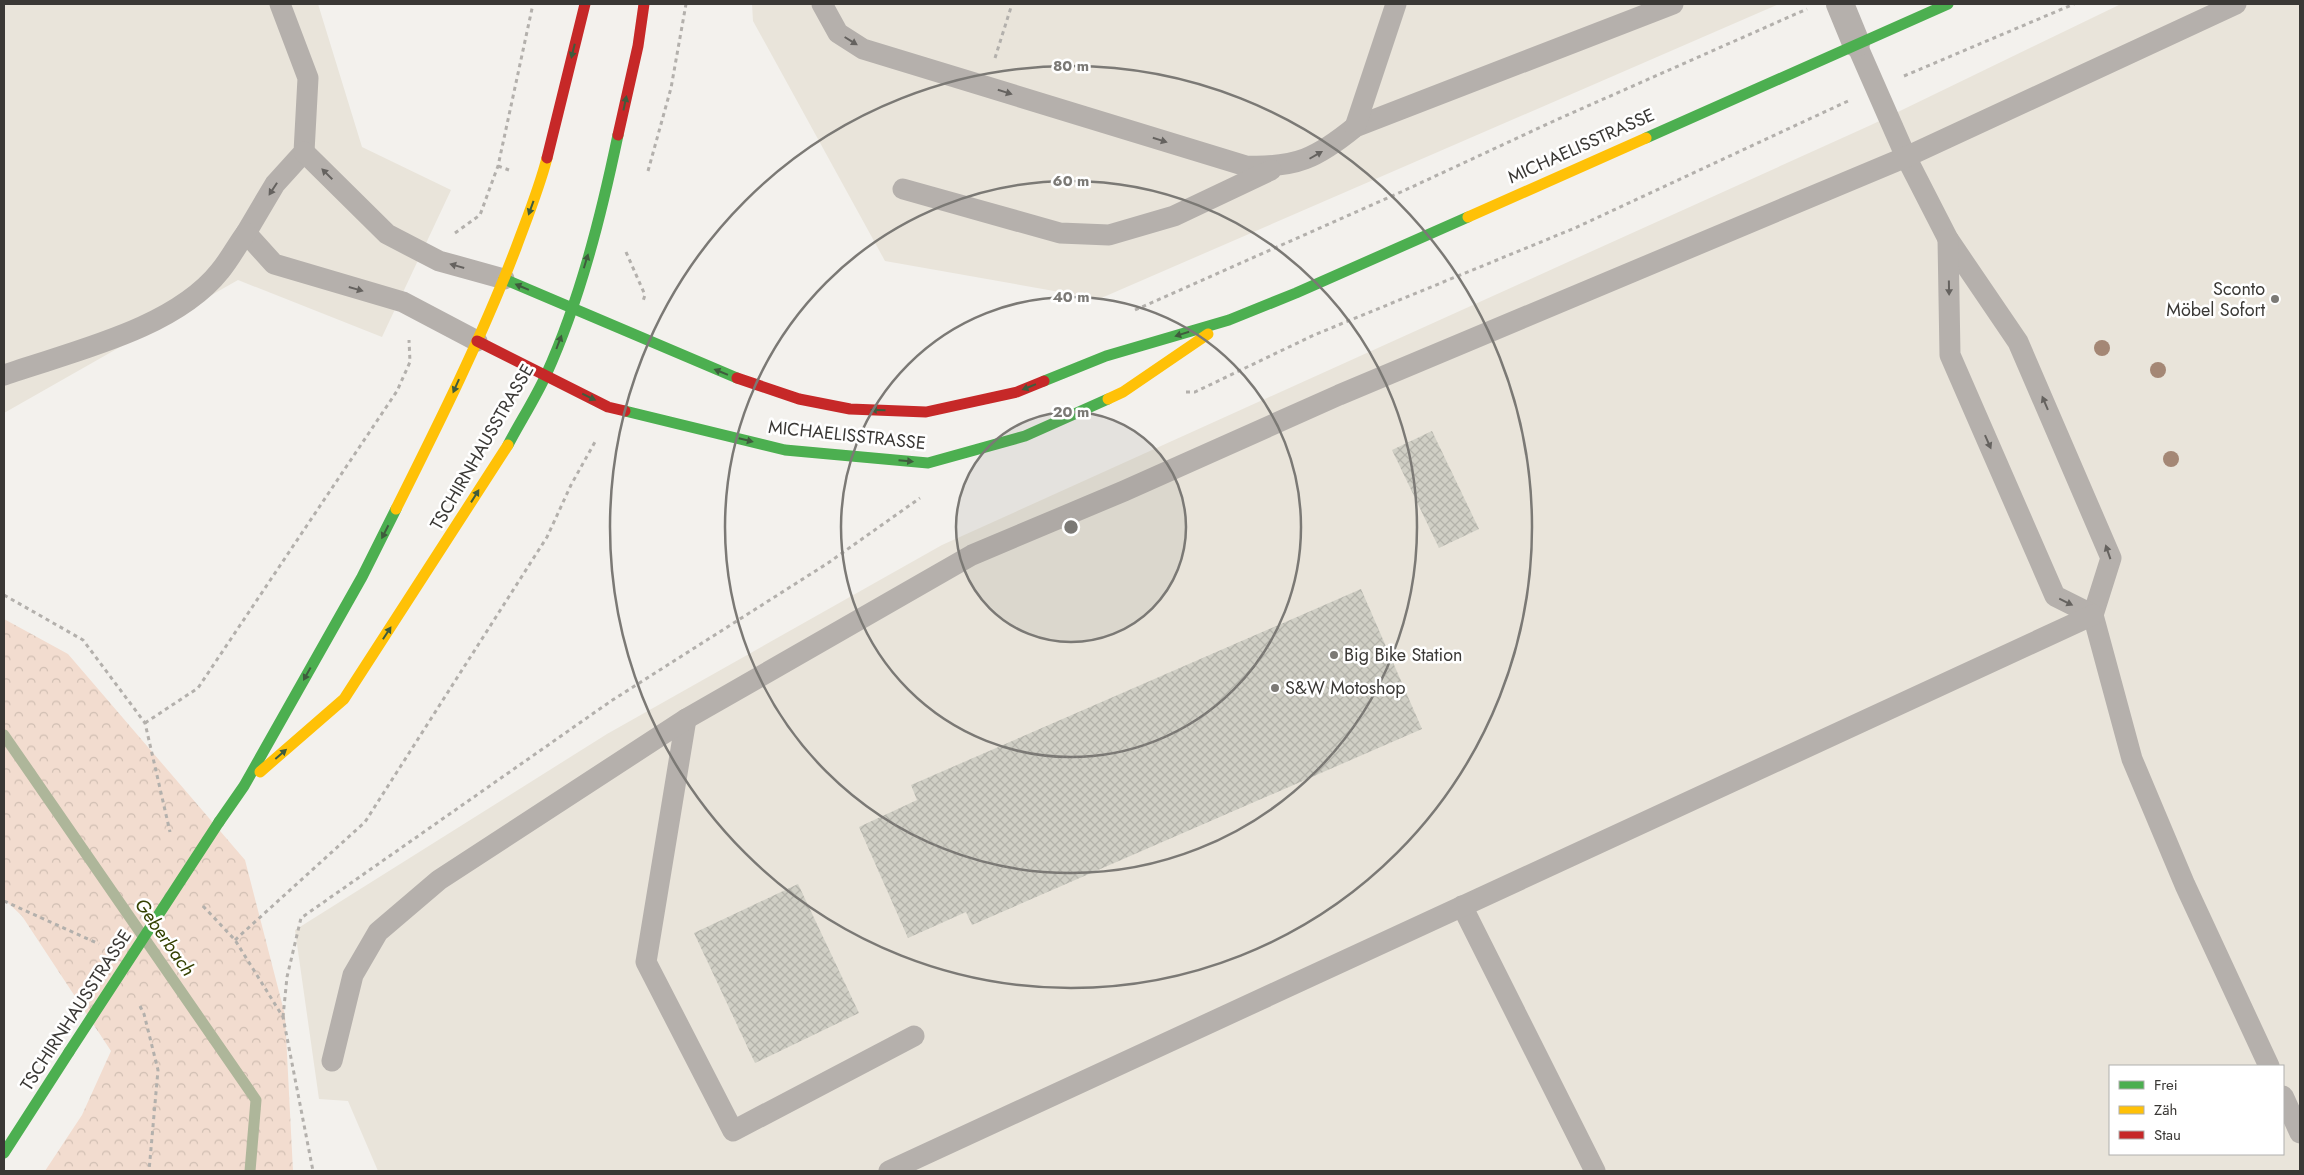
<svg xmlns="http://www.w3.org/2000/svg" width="2304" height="1175" viewBox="0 0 2304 1175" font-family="Jost,sans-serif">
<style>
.built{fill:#e9e4da;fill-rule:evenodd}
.forest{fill:url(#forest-crowns)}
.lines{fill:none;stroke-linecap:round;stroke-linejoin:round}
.stream{stroke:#aeb69a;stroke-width:11}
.building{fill:url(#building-cross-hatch)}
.path{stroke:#b3b0ac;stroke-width:3;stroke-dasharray:4 4;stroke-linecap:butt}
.lane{stroke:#b5b0ac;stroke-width:21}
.street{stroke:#b5b0ac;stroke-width:28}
.fast{stroke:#4caf50;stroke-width:11}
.slow{stroke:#ffc107;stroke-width:11}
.jam{stroke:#c62828;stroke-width:11}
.fast-bridge{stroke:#4caf50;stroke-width:11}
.tree{fill:#a48775}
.oneway{fill:#65625f}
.oneway2{fill:#3f5c3d}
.ring{fill:none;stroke:#7b7975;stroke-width:2.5}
.poi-dot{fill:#7b7975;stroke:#fff;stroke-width:2}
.labels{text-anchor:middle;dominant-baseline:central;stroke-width:5;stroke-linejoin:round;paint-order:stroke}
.street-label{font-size:18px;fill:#3a3835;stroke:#fff}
.poi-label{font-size:18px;fill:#3a3835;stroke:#fff;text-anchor:start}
.water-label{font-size:19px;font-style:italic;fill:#344101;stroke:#fff}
.centre{fill:#7b7975;stroke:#fff;stroke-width:2.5}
.ring-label{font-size:15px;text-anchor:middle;font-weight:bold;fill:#7b7975;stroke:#fff;stroke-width:5;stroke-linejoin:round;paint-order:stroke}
</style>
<defs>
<pattern id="forest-crowns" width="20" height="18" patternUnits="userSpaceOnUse" patternTransform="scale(1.25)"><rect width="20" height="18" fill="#f2dccf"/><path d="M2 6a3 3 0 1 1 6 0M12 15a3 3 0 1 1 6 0" fill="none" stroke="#d0beb2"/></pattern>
<pattern id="building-cross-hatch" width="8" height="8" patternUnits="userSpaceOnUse" patternTransform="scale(1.25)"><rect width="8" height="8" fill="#d0cfc5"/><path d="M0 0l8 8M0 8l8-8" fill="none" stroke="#b3b2aa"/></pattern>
</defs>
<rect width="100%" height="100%" fill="#f3f1ed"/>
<!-- built -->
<g class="built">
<polygon points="4,4 318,4 362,147 451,190 382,337 238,280 4,413"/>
<polygon points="752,4 1779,4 1099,299 885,261 753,21"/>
<path d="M2121,4H2300V1171H378L348,1101L319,1099L295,930L607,734L942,545L1871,125ZM2110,1066H2283V1154H2110Z"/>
</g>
<!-- forest -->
<polygon class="forest" points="4,619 68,654 245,860 285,1015 293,1171 45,1171 82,1115 111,1051 22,916 4,899"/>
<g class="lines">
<!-- stream -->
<polyline class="stream" points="4,735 256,1100 250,1171"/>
</g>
<!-- building -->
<g class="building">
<polygon points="1432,431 1479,529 1439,548 1392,450"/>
<polygon points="1361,589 1422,729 972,925 966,912 908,938 859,827 917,800 911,785"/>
<polygon points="798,884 859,1013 755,1063 694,933"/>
</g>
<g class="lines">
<!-- path -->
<g class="path">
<polyline points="995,58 1012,4"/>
<polyline points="1904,76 2074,4"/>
<polyline points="498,166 509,170"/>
<polyline points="648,171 671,88 686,4"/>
<polyline points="455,233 480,215 498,166 533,4"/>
<polyline points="626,252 645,295 643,301"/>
<polyline points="1135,310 1401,192 1556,120 1807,9"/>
<polyline points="1186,392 1195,392 1314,335 1575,228 1848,101"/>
<polyline points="4,595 83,640 145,723 170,832"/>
<polyline points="145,723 198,688 397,391 410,362 409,340"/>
<polyline points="4,901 99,944"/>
<polyline points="203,906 235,940 283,1017 313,1171"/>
<polyline points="235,940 365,822 547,537 571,485 596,440"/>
<polyline points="140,1006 144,1014 158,1070 149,1171"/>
<polyline points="283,1017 287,977 301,918 611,701 828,563 920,498"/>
</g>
<!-- lane -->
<g class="lane">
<polyline points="280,4 308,78 304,152 275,184 246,233 274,264 403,302 477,341"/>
<path d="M822,4L838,33L863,49L1246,166C1296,168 1317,158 1355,127L1673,4"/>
<polyline points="1856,43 1906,157 1948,239 2018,342 2111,558 2093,615 2132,759 2185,885 2269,1066"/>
<polyline points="1355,127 1396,4"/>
<polyline points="304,152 387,234 439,261 504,279"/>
<polyline points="903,189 1060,233 1109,235 1174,216 1271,170"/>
<polyline points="1948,239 1950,355 2055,596 2093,615"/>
<path d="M4,375C73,351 174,329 220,271C230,259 237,245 246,233"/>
<polyline points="686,719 646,962 733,1131 914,1036"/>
<polyline points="1462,906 1595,1171"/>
<polyline points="332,1061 353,975 378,932 439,880 686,719 972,555 1124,491 1339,395 1906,157 2236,4"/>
<polyline points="2283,1096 2300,1133"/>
<polyline points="889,1171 2093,615"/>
</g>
<!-- street -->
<polyline class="street" points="1840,4 1856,43"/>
<!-- fast -->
<g class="fast">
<polyline points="1646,138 1948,4"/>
<polyline points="504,279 737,378"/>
<polyline points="1044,381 1106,356 1229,320 1296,293 1468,217"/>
<polyline points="625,411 785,450 928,463 1025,436 1108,399"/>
<path d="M508,445C520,422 535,399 546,375C580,300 601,216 618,135"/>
<polyline points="219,822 244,786 362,577 396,509"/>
<polyline points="4,1153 69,1052"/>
</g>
<!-- slow -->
<g class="slow">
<polyline points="1468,217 1646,138"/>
<polyline points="1108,399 1123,392 1208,334"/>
<path d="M396,509C439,423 482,337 516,248C527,218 539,189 547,158"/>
<polyline points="260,772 344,699 508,445"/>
</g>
<!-- jam -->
<g class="jam">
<polyline points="618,135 638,46 644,4"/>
<polyline points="547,158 585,4"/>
<polyline points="477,341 608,407 625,411"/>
<polyline points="737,378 799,399 850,409 926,412 1017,392 1044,381"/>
</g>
<!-- fast-bridge -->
<polyline class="fast-bridge" points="69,1052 219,822"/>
</g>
<!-- trees -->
<g class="tree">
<circle cx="2102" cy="348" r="8"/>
<circle cx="2158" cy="370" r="8"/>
<circle cx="2171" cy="459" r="8"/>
</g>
<!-- one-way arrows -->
<defs><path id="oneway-solid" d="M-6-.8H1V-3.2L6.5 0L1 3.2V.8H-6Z" transform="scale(1.25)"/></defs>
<g class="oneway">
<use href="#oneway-solid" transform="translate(851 41) rotate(32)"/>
<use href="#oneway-solid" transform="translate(1005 92) rotate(17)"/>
<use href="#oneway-solid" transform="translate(1160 140) rotate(17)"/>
<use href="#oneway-solid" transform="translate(1316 155) rotate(-30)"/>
<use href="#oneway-solid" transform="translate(327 174) rotate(-135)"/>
<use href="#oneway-solid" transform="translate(273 189) rotate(123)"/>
<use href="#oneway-solid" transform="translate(457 266) rotate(-164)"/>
<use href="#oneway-solid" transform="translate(1949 288) rotate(89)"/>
<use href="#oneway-solid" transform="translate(356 289) rotate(16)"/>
<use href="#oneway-solid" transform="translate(2045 403) rotate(-113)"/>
<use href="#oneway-solid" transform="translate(1988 442) rotate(66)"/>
<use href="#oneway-solid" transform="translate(2108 552) rotate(-109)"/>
<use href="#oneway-solid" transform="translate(2066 602) rotate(26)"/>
</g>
<g class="oneway2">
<use href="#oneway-solid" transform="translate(573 51) rotate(104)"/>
<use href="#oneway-solid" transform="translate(625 103) rotate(-78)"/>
<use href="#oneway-solid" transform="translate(531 208) rotate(110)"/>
<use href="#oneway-solid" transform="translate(586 261) rotate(-73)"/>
<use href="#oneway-solid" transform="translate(522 287) rotate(-157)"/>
<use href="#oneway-solid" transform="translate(1182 334) rotate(163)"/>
<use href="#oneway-solid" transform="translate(559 342) rotate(-69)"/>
<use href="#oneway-solid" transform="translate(721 372) rotate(-158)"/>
<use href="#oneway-solid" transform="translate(456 386) rotate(114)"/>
<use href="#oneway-solid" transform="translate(1029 387) rotate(158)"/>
<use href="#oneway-solid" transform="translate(589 397) rotate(26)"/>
<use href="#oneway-solid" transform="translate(878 410) rotate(-178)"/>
<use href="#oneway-solid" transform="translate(746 440) rotate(14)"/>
<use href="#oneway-solid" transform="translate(906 461) rotate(5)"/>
<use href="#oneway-solid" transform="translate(475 496) rotate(-58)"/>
<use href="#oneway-solid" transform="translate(385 532) rotate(117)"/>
<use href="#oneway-solid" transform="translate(387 633) rotate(-57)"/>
<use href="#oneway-solid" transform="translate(307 674) rotate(119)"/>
<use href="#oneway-solid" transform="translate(281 754) rotate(-41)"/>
</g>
<!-- distance rings -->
<circle cx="1071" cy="527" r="115" fill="#7b7975" fill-opacity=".12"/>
<g class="ring">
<circle cx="1071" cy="527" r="115"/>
<circle cx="1071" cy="527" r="230"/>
<circle cx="1071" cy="527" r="346"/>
<circle cx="1071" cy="527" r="461"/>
</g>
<!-- markers -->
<g class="poi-dot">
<circle cx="2275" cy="299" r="5"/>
<circle cx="1334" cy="655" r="5"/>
<circle cx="1275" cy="688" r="5"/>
</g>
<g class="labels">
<!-- street labels -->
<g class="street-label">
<text transform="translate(1581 146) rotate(-24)">MICHAELISSTRASSE</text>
<text transform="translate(847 435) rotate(6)">MICHAELISSTRASSE</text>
<text transform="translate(482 447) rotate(-60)">TSCHIRNHAUSSTRASSE</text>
<text transform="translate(76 1010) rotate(-57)">TSCHIRNHAUSSTRASSE</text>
</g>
<!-- poi labels -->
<g class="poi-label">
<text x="2265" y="289" text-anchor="end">Sconto<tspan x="2265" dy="21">Möbel Sofort</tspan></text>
<text x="1344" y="655">Big Bike Station</text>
<text x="1285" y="688">S&amp;W Motoshop</text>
</g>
<!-- water labels -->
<g class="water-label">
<text transform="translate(165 937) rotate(55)">Geberbach</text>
</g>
</g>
<circle cx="1071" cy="527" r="8" class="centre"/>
<g class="ring-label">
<text x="1071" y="71">80 m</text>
<text x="1071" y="186">60 m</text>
<text x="1071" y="302">40 m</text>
<text x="1071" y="417">20 m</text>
</g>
<!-- border -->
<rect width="2304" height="1175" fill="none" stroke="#3a3835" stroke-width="10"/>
<!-- legend -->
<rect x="2109" y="1065" width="175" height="90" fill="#ffffff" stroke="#b0afae"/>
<rect x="2119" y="1081" width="25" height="8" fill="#4caf50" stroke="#b0afae"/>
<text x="2154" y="1090" font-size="15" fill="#3a3835">Frei</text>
<rect x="2119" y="1106" width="25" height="8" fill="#ffc107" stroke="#b0afae"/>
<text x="2154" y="1115" font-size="15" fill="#3a3835">Zäh</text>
<rect x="2119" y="1131" width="25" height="8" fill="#c62828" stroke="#b0afae"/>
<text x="2154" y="1140" font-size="15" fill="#3a3835">Stau</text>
</svg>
